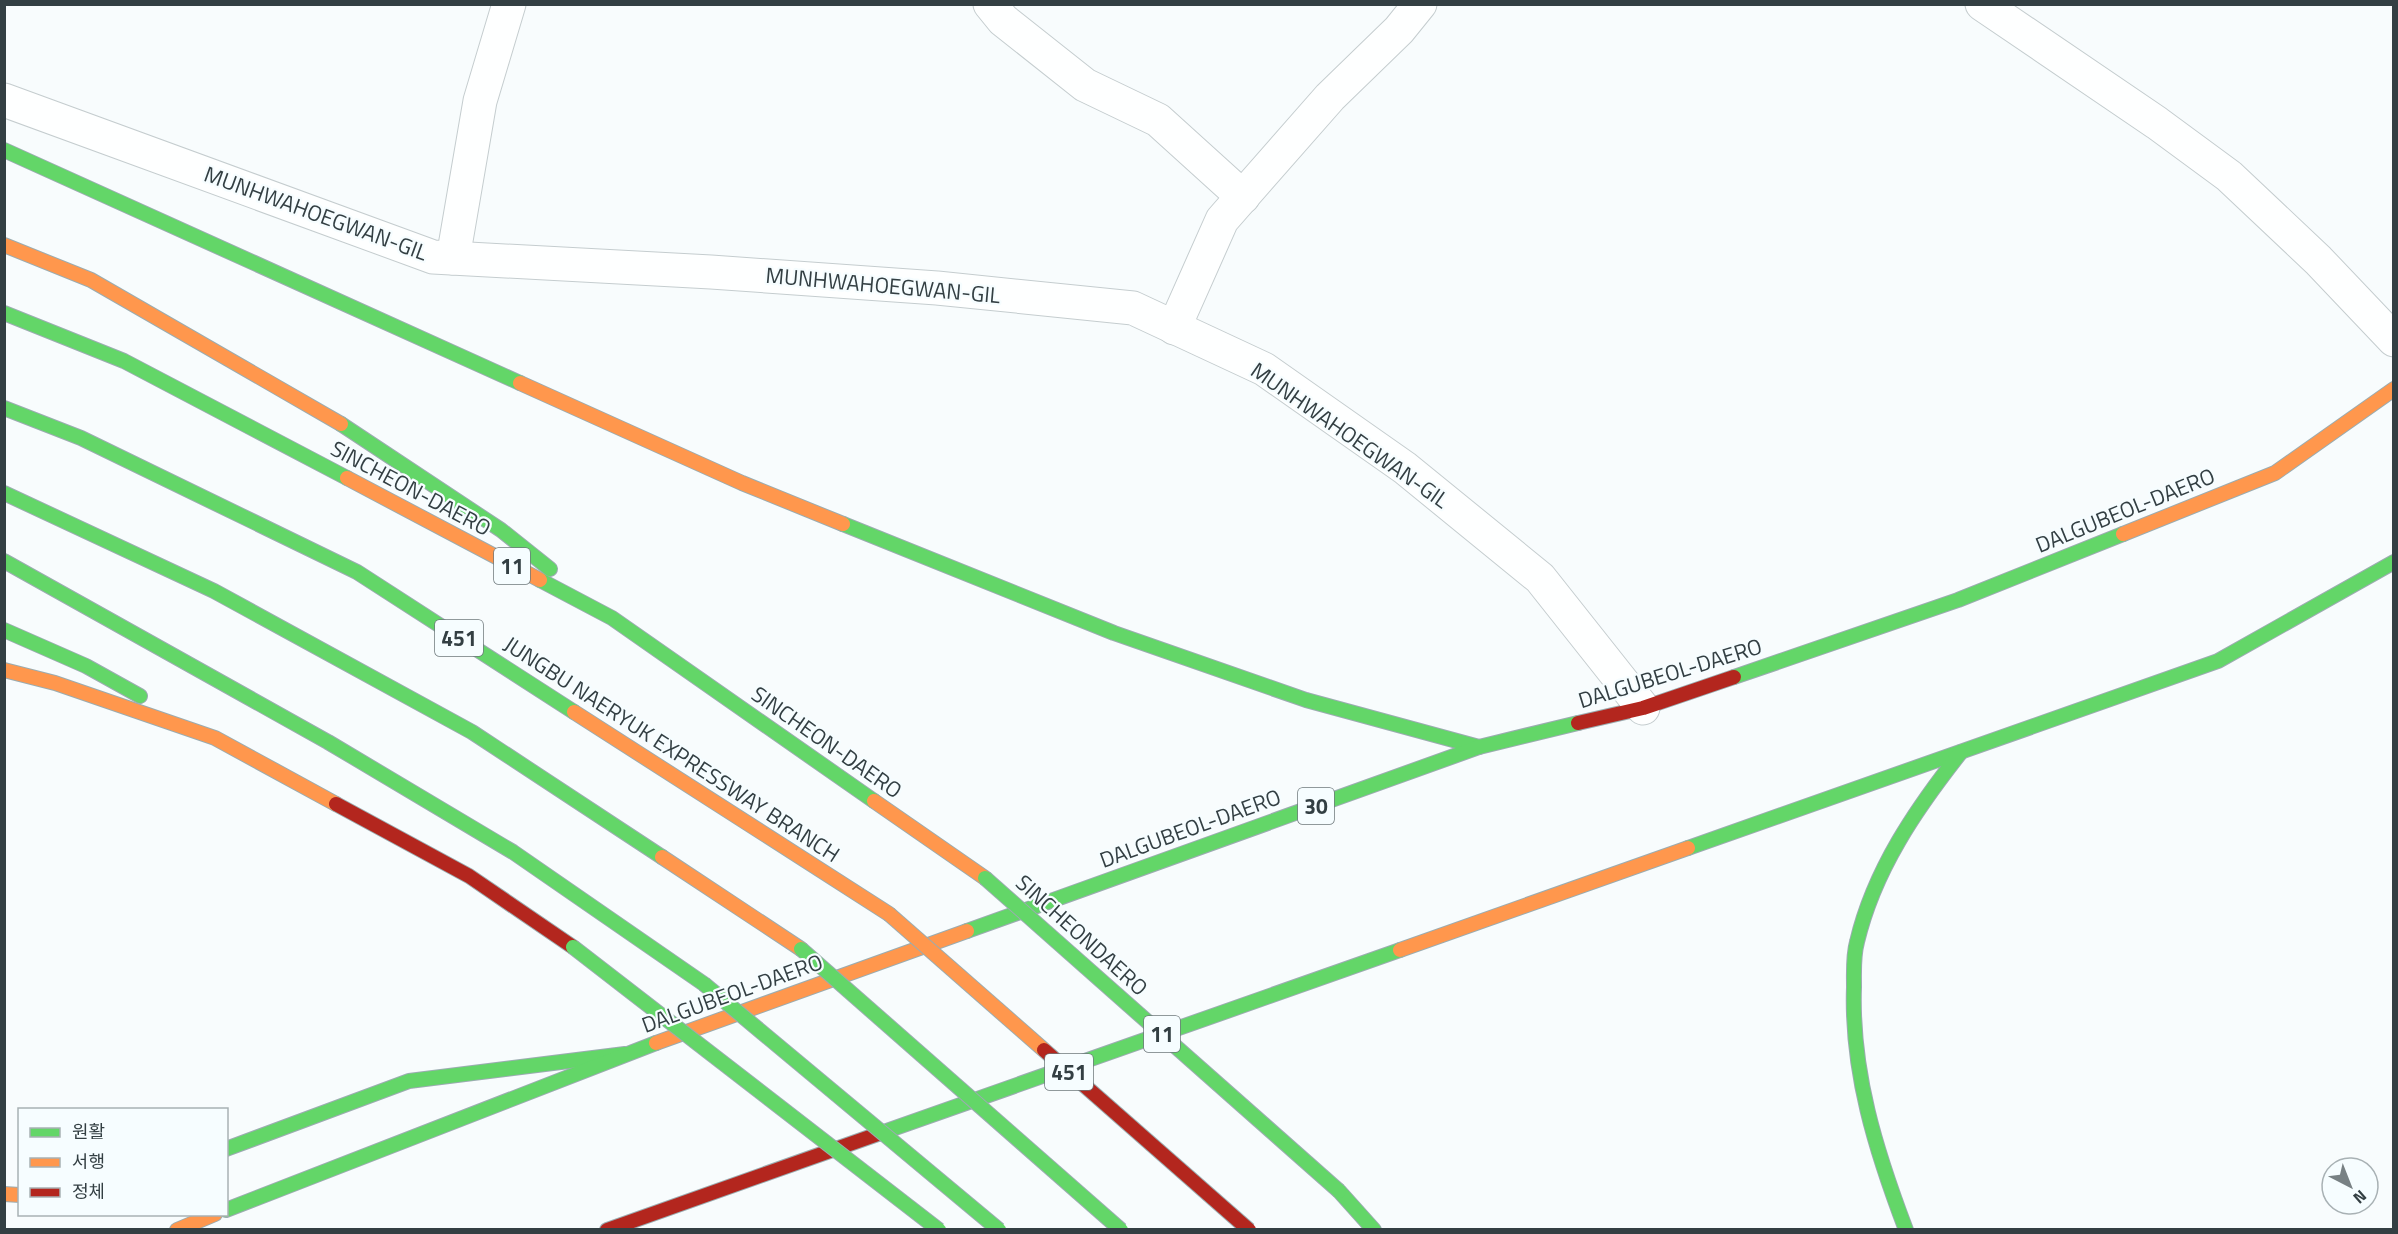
<svg xmlns="http://www.w3.org/2000/svg" width="2398" height="1234" viewBox="0 0 2398 1234" font-family="'Titillium Web','Noto Sans KR',sans-serif">
<style>
.lines{fill:none;stroke-linecap:round;stroke-linejoin:round}
.street-casing{stroke:#c5cdcf;stroke-width:35}
.fast-casing{stroke:#9bacb0;stroke-width:16}
.slow-casing{stroke:#9bacb0;stroke-width:16}
.jam-casing{stroke:#9bacb0;stroke-width:16}
.street{stroke:#feffff;stroke-width:33}
.fast{stroke:#63d668;stroke-width:14}
.slow{stroke:#ff974d;stroke-width:14}
.jam{stroke:#b3261e;stroke-width:14}
.fast-bridge-casing{stroke:#9bacb0;stroke-width:16;stroke-linecap:butt}
.slow-bridge-casing{stroke:#9bacb0;stroke-width:16;stroke-linecap:butt}
.jam-bridge-casing{stroke:#9bacb0;stroke-width:16;stroke-linecap:butt}
.fast-bridge{stroke:#63d668;stroke-width:14}
.slow-bridge{stroke:#ff974d;stroke-width:14}
.jam-bridge{stroke:#b3261e;stroke-width:14}
.labels{text-anchor:middle;dominant-baseline:central;stroke-width:4.5;stroke-linejoin:round;paint-order:stroke}
.shield{fill:#f6fdff;stroke:#6e787b;stroke-width:1.5}
.shield-label{font-size:21px;font-weight:bold;fill:#333f43}
.street-label{font-size:22px;fill:#333f43;stroke:#f6fdff}
</style>
<rect width="100%" height="100%" fill="#f8fcfd"/>
<g class="lines">
<defs>
<g id="street">
<polyline points="990,4 1003,20 1085,85 1158,120 1243,197"/>
<polyline points="1982,4 2157,123 2229,176 2318,260 2394,340"/>
<polyline points="4,100 433,257 711,272 937,288 1133,308 1264,369 1405,468 1540,578 1643,708"/>
<polyline points="453,258 480,101 509,4"/>
<polyline points="1174,328 1222,220 1330,97 1399,30 1420,4"/>
</g>
<g id="fast">
<polyline points="4,150 520,383"/>
<polyline points="4,313 124,361 347,478"/>
<polyline points="4,408 81,438 357,572 574,712"/>
<polyline points="341,424 501,530 550,569"/>
<polyline points="4,493 214,591 472,732 662,857"/>
<polyline points="843,524 1114,633 1306,700 1479,747"/>
<polyline points="4,561 328,742 513,852 704,984"/>
<polyline points="540,580 612,618 874,801"/>
<polyline points="4,630 86,666 140,696"/>
<polyline points="1734,677 1958,600 2123,534"/>
<polyline points="1688,848 2218,661 2394,562"/>
<polyline points="967,931 1479,747 1578,723"/>
<polyline points="878,1134 1400,950"/>
<polyline points="226,1149 409,1081 625,1054"/>
<polyline points="1339,1191 1374,1230"/>
<polyline points="226,1210 656,1043"/>
<path d="M1906,1230C1876,1151 1851,1072 1854,987C1854,972 1853,956 1857,942C1874,870 1916,809 1961,752"/>
</g>
<g id="slow">
<polyline points="4,245 91,280 341,424"/>
<polyline points="520,383 742,483 843,524"/>
<polyline points="347,478 540,580"/>
<polyline points="2123,534 2275,473 2394,389"/>
<polyline points="4,670 55,683 215,738 336,804"/>
<polyline points="574,712 889,914"/>
<polyline points="874,801 985,878"/>
<polyline points="662,857 801,949"/>
<polyline points="1400,950 1688,848"/>
<polyline points="656,1043 967,931"/>
<polyline points="4,1194 20,1195"/>
<polyline points="177,1230 215,1214"/>
</g>
<g id="jam">
<polyline points="1578,723 1643,708 1734,677"/>
<polyline points="336,804 469,876 573,947"/>
<polyline points="607,1230 878,1134"/>
</g>
</defs>
<!-- street casing -->
<use href="#street" class="street-casing"/>
<!-- fast casing -->
<use href="#fast" class="fast-casing"/>
<!-- slow casing -->
<use href="#slow" class="slow-casing"/>
<!-- jam casing -->
<use href="#jam" class="jam-casing"/>
<!-- street -->
<use href="#street" class="street"/>
<!-- fast -->
<use href="#fast" class="fast"/>
<!-- slow -->
<use href="#slow" class="slow"/>
<!-- jam -->
<use href="#jam" class="jam"/>
<defs>
<g id="fast-bridge">
<polyline points="985,878 1339,1191"/>
<polyline points="573,947 939,1230"/>
<polyline points="801,949 1121,1230"/>
<polyline points="704,984 999,1230"/>
</g>
<polyline id="slow-bridge" points="889,914 1044,1050"/>
<polyline id="jam-bridge" points="1044,1050 1249,1230"/>
</defs>
<!-- fast-bridge casing -->
<use href="#fast-bridge" class="fast-bridge-casing"/>
<!-- slow-bridge casing -->
<use href="#slow-bridge" class="slow-bridge-casing"/>
<!-- jam-bridge casing -->
<use href="#jam-bridge" class="jam-bridge-casing"/>
<!-- fast-bridge -->
<use href="#fast-bridge" class="fast-bridge"/>
<!-- slow-bridge -->
<use href="#slow-bridge" class="slow-bridge"/>
<!-- jam-bridge -->
<use href="#jam-bridge" class="jam-bridge"/>
</g>
<g class="labels">
<!-- shield labels -->
<g class="shield">
<rect x="494" y="548" width="36" height="36" rx="4.5"/>
<rect x="435" y="620" width="48" height="36" rx="4.5"/>
<rect x="1298" y="788" width="36" height="36" rx="4.5"/>
<rect x="1144" y="1016" width="36" height="36" rx="4.5"/>
<rect x="1045" y="1054" width="48" height="36" rx="4.5"/>
</g>
<g class="shield-label">
<text x="512" y="566">11</text>
<text x="459" y="638">451</text>
<text x="1316" y="806">30</text>
<text x="1162" y="1034">11</text>
<text x="1069" y="1072">451</text>
</g>
<!-- street labels -->
<g class="street-label">
<text transform="translate(316 213) rotate(20)">MUNHWAHOEGWAN-GIL</text>
<text transform="translate(883 285) rotate(5)">MUNHWAHOEGWAN-GIL</text>
<text transform="translate(1350 435) rotate(35)">MUNHWAHOEGWAN-GIL</text>
<text transform="translate(411 488) rotate(28)">SINCHEON-DAERO</text>
<text transform="translate(2125 510) rotate(-22)">DALGUBEOL-DAERO</text>
<text transform="translate(1670 673) rotate(-17)">DALGUBEOL-DAERO</text>
<text transform="translate(827 742) rotate(35)">SINCHEON-DAERO</text>
<text transform="translate(672 749) rotate(33)">JUNGBU NAERYUK EXPRESSWAY BRANCH</text>
<text transform="translate(1190 828) rotate(-20)">DALGUBEOL-DAERO</text>
<text transform="translate(1082 935) rotate(42)">SINCHEONDAERO</text>
<text transform="translate(732 993) rotate(-20)">DALGUBEOL-DAERO</text>
</g>
</g>
<!-- border -->
<rect width="2398" height="1234" fill="none" stroke="#333f43" stroke-width="12"/>
<!-- legend -->
<rect x="18" y="1108" width="210" height="108" fill="#f6fdff" stroke="#a8b1b4" stroke-width="1.5"/>
<rect x="30" y="1128" width="30" height="9" fill="#63d668" stroke="#a8b1b4" stroke-width="1.5"/>
<text x="72" y="1138" font-size="18" fill="#333f43">원활</text>
<rect x="30" y="1158" width="30" height="9" fill="#ff974d" stroke="#a8b1b4" stroke-width="1.5"/>
<text x="72" y="1168" font-size="18" fill="#333f43">서행</text>
<rect x="30" y="1188" width="30" height="9" fill="#b3261e" stroke="#a8b1b4" stroke-width="1.5"/>
<text x="72" y="1198" font-size="18" fill="#333f43">정체</text>
<!-- north arrow -->
<g transform="translate(2350 1186) rotate(138)"><circle r="28" fill="#f6fdff" stroke="#a8b1b4" stroke-width="1.5"/>
<path d="M0-4.5L10 22L0 15L-10 22Z" fill="#788184"/>
<text y="-9" font-size="16" font-weight="bold" text-anchor="middle" fill="#333f43">N</text>
</g>
</svg>
